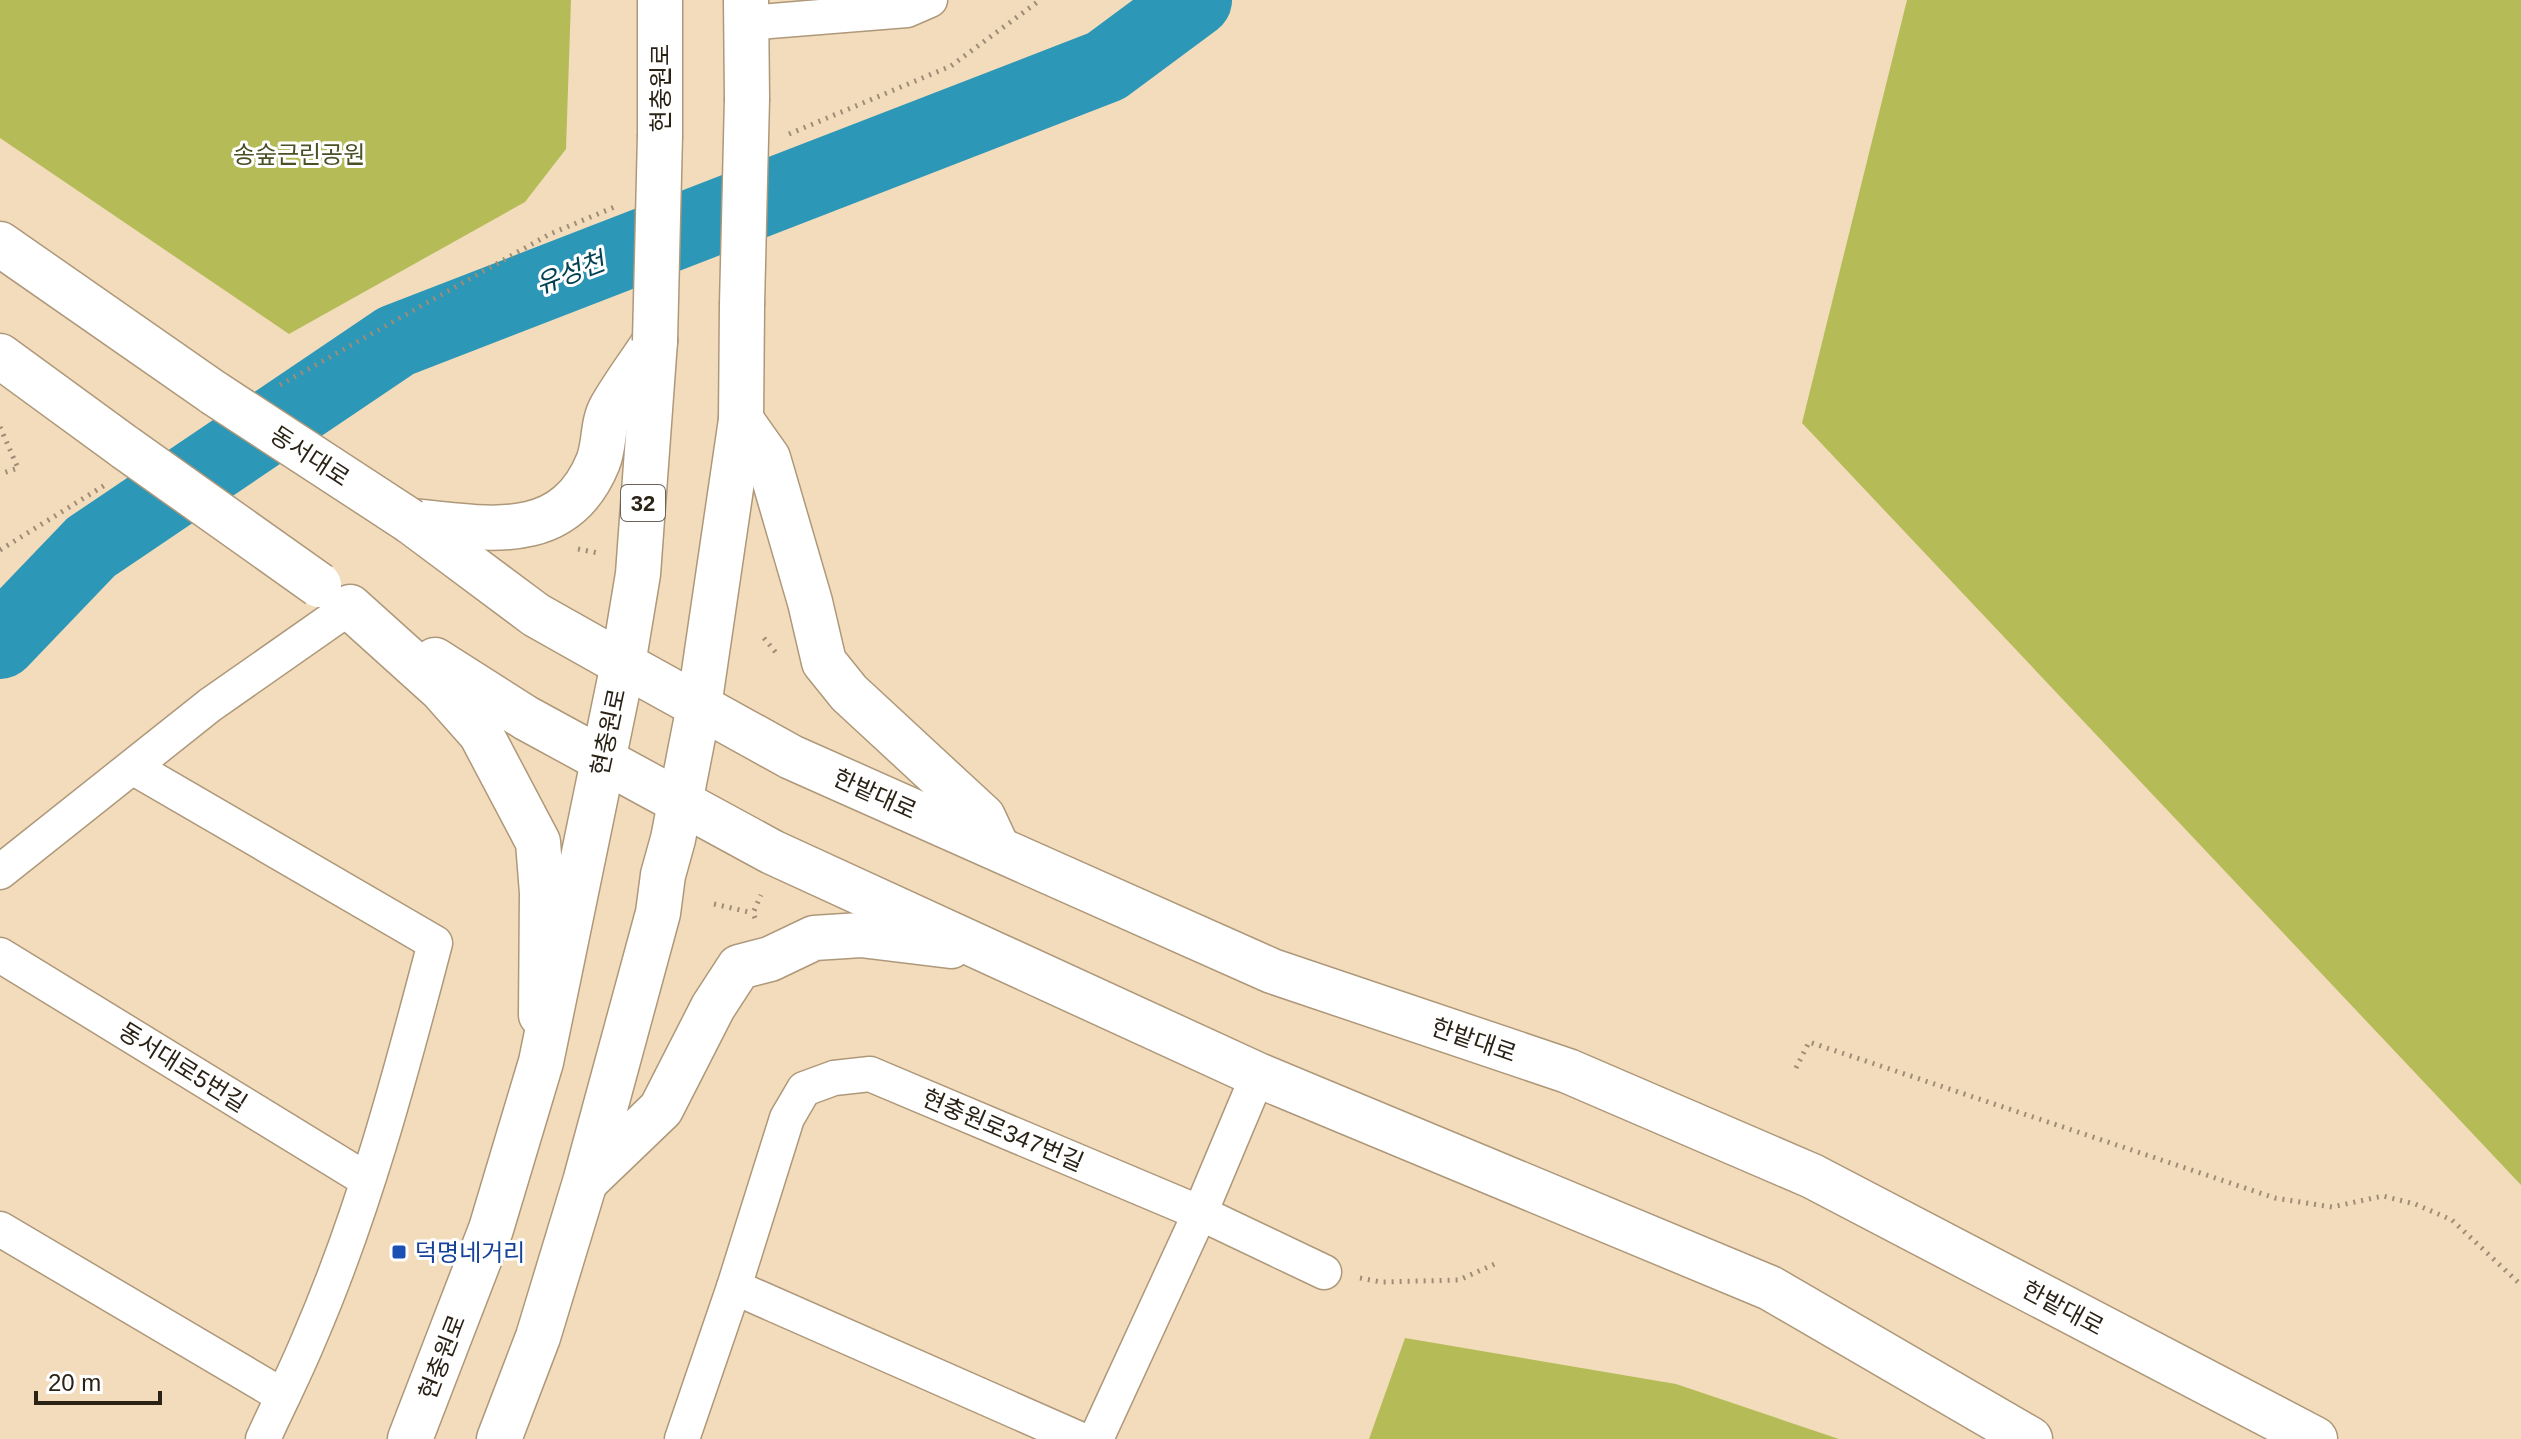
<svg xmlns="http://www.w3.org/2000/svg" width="2521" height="1439" viewBox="0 0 2521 1439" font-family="Arial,'Noto Sans KR',sans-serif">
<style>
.green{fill:#b5bc57}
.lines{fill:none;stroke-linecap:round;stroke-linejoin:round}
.river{stroke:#2d97b7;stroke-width:74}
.street-casing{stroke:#ae987a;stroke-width:37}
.secondary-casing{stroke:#ae987a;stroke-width:47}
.primary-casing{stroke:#ae987a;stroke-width:47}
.path{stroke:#9e8d76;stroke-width:5;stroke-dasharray:2 6;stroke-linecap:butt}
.street{stroke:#fff;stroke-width:34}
.secondary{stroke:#fff;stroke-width:44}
.primary{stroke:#fff;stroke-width:44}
.secondary-bridge-casing{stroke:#ae987a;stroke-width:47;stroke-linecap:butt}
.primary-bridge-casing{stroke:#ae987a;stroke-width:47;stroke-linecap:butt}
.secondary-bridge{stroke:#fff;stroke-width:44}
.primary-bridge{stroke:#fff;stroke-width:44}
.transit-dot{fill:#1a4fb4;stroke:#fff;stroke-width:3}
.labels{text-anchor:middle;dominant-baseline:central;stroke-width:6;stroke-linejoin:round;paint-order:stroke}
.shield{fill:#fff;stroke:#6b645c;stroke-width:2}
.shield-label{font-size:22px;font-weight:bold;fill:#2b2216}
.street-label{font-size:24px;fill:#2b2216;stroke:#fff}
.park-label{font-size:24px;fill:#4c5025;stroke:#fff}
.transit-label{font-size:24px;fill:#164399;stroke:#fff;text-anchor:start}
.water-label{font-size:26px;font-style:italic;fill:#034253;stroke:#fff}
</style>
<rect width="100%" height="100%" fill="#f3dcbc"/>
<!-- green -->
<g class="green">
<polygon points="0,0 571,0 566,149 525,202 289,334 0,138"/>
<polygon points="1907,0 2521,0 2521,1185 1802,423"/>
<polygon points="1405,1338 1676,1384 1839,1439 1369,1439"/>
</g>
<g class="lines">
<!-- river -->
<polyline class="river" points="0,642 91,547 396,341 1106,66 1195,0"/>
<defs>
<g id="street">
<polyline points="746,23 907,10 930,0"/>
<path d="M134,768L435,943C400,1077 364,1212 309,1339C295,1373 278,1406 263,1439"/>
<polyline points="0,872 210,705 350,607"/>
<polyline points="0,955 367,1180"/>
<polyline points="0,1229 283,1396"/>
<polyline points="734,1287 1079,1439"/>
<polyline points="682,1439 734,1287 787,1118 804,1089 834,1078 870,1074 1200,1213 1324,1272"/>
<polyline points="1096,1439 1200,1213 1258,1075"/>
</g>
<g id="secondary">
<polyline points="0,244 214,393"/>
<polyline points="0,356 126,448"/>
<path d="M410,521C483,527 563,548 598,462C605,445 602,424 611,408C624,385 641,363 655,341"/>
<polyline points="410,521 536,615 623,664"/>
<polyline points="350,607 441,689 481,734 538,842 542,893 541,1015"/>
<polyline points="435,660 526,718 603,760"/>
</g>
<g id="primary">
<polyline points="660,0 660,135"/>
<polyline points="746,0 747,98"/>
<polyline points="741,420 768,458 810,602 824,662 849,693 983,817 997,847"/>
<polyline points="623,664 791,757 1272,971 1568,1071 1812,1176 2315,1439"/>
<polyline points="603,760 772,852 1258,1075 1770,1288 2030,1439"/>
<polyline points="587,1180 661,1109 713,1007 739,967 770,959 814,938 861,935 951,946"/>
<polyline points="410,1439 491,1229 541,1062 623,664 638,574 655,341"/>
<polyline points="499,1439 538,1337 585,1182 658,913 663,875 673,839 699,706 741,420 742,305"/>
</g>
</defs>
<!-- street casing -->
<use href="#street" class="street-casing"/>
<!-- secondary casing -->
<use href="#secondary" class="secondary-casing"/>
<!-- primary casing -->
<use href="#primary" class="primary-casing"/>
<!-- path -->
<g class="path">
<polyline points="789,134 951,66 1040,0"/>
<polyline points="280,385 550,234 617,206"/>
<polyline points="0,427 18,468 0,474"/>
<polyline points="578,549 598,553"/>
<polyline points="0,550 105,485"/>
<polyline points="764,638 777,654"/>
<polyline points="714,904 753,913"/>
<polyline points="755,918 753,913 761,895"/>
<polyline points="1796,1068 1809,1042 2275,1198 2332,1207 2383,1196 2415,1204 2452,1220 2521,1285"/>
<polyline points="1360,1278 1381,1282 1459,1280 1499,1262"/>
</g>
<!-- street -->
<use href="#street" class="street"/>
<!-- secondary -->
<use href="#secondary" class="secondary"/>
<!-- primary -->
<use href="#primary" class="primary"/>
<defs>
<g id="secondary-bridge">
<polyline points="214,393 410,521"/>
<polyline points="126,448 319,585"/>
</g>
<g id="primary-bridge">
<polyline points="742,305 747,98"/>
<polyline points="655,341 660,135"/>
</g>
</defs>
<!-- secondary-bridge casing -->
<use href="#secondary-bridge" class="secondary-bridge-casing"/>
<!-- primary-bridge casing -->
<use href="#primary-bridge" class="primary-bridge-casing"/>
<!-- secondary-bridge -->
<use href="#secondary-bridge" class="secondary-bridge"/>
<!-- primary-bridge -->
<use href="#primary-bridge" class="primary-bridge"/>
</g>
<!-- markers -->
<rect class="transit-dot" x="391" y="1244" width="16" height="16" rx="4"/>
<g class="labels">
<!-- shield labels -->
<rect class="shield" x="621" y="485" width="44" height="36" rx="6"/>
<g class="shield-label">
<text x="643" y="503">32</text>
</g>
<!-- street labels -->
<g class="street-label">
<text transform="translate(660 88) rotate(-90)">현충원로</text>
<text transform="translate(310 456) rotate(33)">동서대로</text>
<text transform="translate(608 732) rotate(-78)">현충원로</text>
<text transform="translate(875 794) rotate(24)">한밭대로</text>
<text transform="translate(1474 1040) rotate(19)">한밭대로</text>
<text transform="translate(183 1067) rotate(32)">동서대로5번길</text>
<text transform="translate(1003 1130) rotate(23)">현충원로347번길</text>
<text transform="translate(2063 1308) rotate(28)">한밭대로</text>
<text transform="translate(442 1357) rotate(-69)">현충원로</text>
</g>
<!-- park labels -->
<g class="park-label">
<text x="299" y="154">송숲근린공원</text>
</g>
<!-- transit labels -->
<g class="transit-label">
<text x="415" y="1252">덕명네거리</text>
</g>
<!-- water labels -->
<g class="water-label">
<text transform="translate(570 273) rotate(-21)">유성천</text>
</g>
</g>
<!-- scale -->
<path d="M36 1391v12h124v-12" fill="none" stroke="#2b2216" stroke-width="4"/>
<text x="48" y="1391" font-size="24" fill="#2b2216" stroke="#ffffff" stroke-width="6" paint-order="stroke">20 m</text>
</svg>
